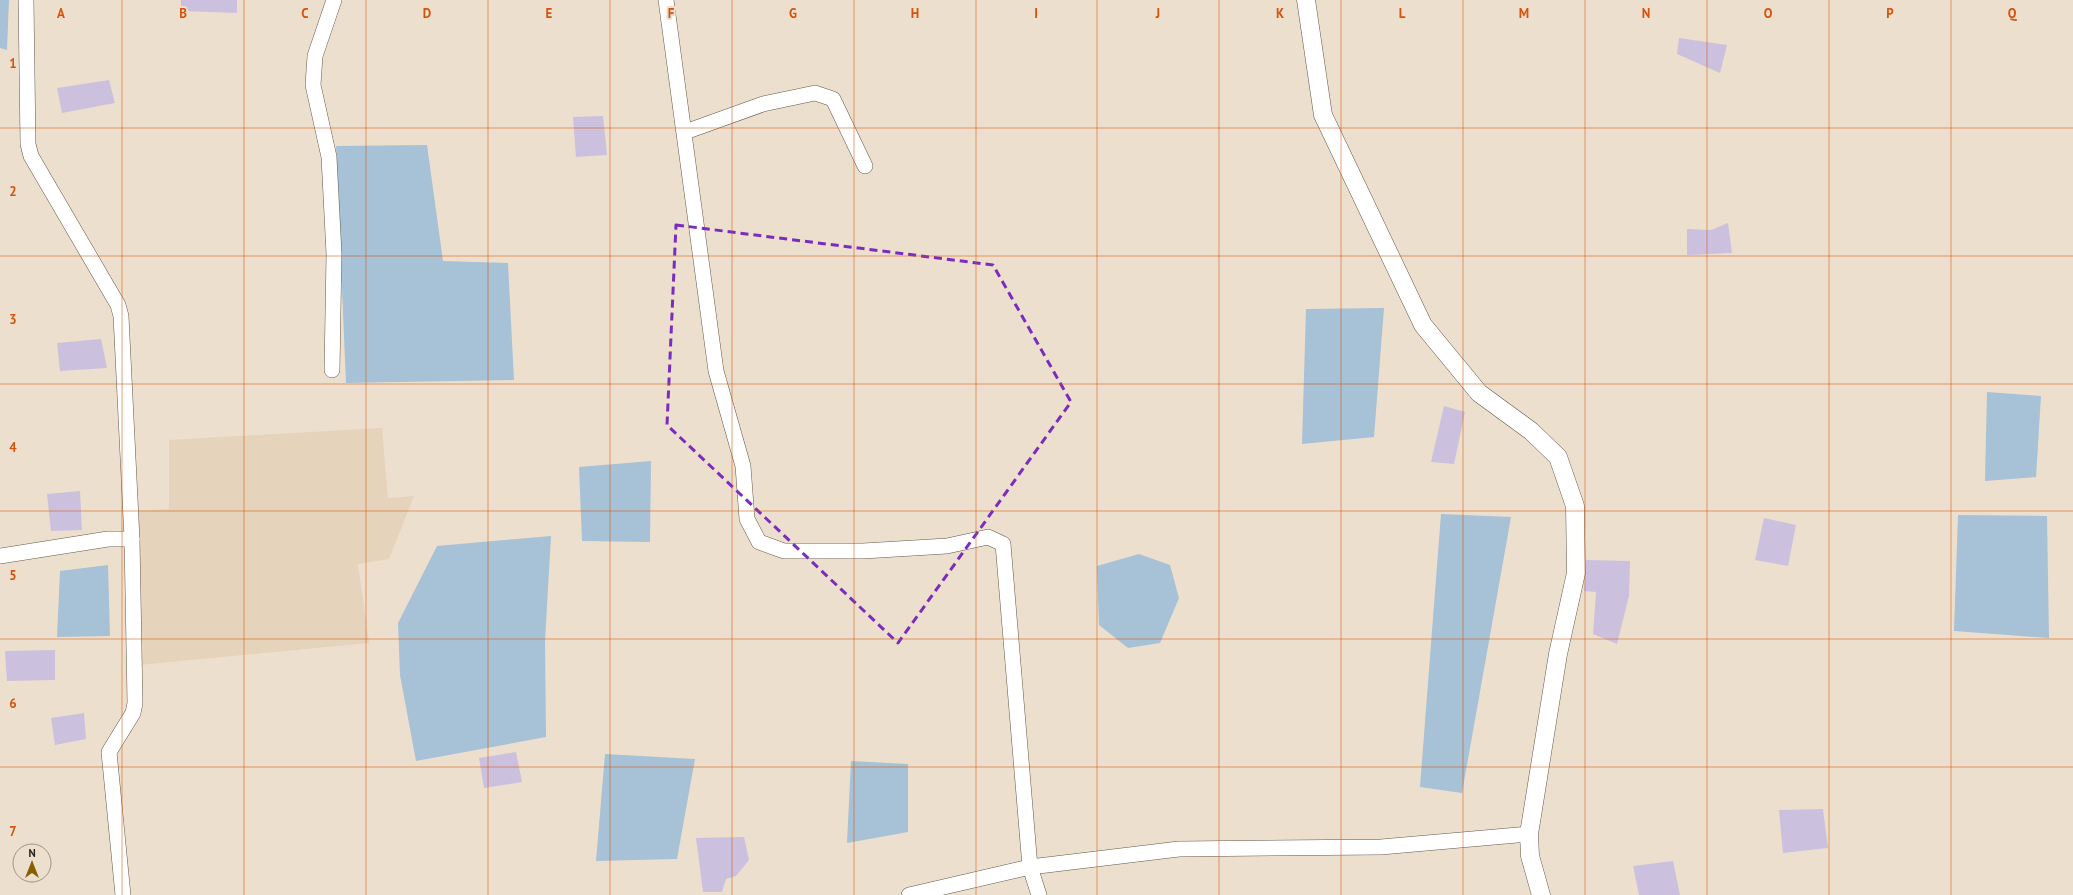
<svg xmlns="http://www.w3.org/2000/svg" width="2073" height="895" viewBox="0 0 2073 895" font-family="'PT Sans',sans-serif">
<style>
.built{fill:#e5d3bb}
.water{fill:#a7c1d7}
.building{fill:#cbc1de}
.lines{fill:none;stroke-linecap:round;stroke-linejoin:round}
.minor-casing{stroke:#645849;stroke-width:16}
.tertiary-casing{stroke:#645849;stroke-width:19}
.minor{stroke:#fff;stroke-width:15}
.tertiary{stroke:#fff;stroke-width:18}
.marked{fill:none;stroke:#7b2cbf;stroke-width:3;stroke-dasharray:8 5;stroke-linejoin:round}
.grid{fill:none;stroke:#d5530d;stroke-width:1;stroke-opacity:0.55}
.grid-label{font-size:13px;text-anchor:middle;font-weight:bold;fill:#d5530d;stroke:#eddfcd;stroke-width:4;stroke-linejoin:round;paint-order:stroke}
</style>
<rect width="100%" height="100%" fill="#eddfcd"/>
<!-- built -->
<polygon class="built" points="382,428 388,498 414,496 389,559 358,564 369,643 139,665 137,511 169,509 169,440"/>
<!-- water -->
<g class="water">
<polygon points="0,0 9,0 7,50 0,48"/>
<polygon points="427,145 443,261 508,263 514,380 346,383 336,146"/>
<polygon points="1384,308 1374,437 1302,444 1306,309"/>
<polygon points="1987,392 2041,396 2036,477 1985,481"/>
<polygon points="651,461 650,542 582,541 579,467"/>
<polygon points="1441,514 1511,517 1462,793 1420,787"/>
<polygon points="1958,515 2047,516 2049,638 1954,631"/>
<polygon points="551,536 545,641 546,737 416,761 400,675 398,623 437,546"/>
<polygon points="1139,554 1170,565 1179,598 1160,643 1128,648 1099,625 1097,566"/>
<polygon points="108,565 110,636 57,637 60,571"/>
<polygon points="605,754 695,759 677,859 596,861"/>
<polygon points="851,761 908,764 908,832 847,843"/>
</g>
<!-- building -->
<g class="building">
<polygon points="181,0 237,0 237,13 181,11"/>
<polygon points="1679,38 1727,45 1720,73 1677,54"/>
<polygon points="109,80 115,103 62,113 57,88"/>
<polygon points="603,116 607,155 576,157 573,117"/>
<polygon points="1728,223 1732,253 1687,255 1687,229 1711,230"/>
<polygon points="101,339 107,368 60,371 57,343"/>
<polygon points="1444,406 1465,412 1454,464 1431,462"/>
<polygon points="80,491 82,530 51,531 47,494"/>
<polygon points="1764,518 1796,525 1788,566 1755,560"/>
<polygon points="1586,560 1630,561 1629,596 1617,644 1593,634 1596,592 1584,591"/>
<polygon points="55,650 55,680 7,681 5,651"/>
<polygon points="84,713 86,739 55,745 51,718"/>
<polygon points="516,752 522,782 484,788 479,758"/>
<polygon points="1823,809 1828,848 1783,853 1779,810"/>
<polygon points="744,837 749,860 736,876 726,879 722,892 703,892 696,838"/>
<polygon points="1673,861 1680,895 1639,895 1633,866"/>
</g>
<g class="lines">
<defs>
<g id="minor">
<polyline points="26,0 28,144 31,156 118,305 121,316 132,539"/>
<polyline points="666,0 716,371 743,466 747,519 759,542 784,551 863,551 947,546 988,537 1003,544 1030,867 1039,895"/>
<polyline points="685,132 763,104 815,93 833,99 865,166"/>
<polyline points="332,370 334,254 329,157 313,85 315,56 334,0"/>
<polyline points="0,556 108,539 132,539 135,703 133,713 109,752 123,895"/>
<polyline points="909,895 1030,867 1179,849 1381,847 1529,834"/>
</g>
<polyline id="tertiary" points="1306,0 1323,115 1423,325 1479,393 1531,431 1558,457 1575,506 1576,573 1558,654 1529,834 1530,856 1541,895"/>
</defs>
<!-- minor casing -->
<use href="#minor" class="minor-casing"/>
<!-- tertiary casing -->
<use href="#tertiary" class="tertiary-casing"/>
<!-- minor -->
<use href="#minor" class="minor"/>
<!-- tertiary -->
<use href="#tertiary" class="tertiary"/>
</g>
<!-- marked area -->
<path class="marked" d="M676,225L993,265L1071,402L898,643L667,425Z"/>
<!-- grid -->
<path class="grid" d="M122,0V895M244,0V895M366,0V895M488,0V895M610,0V895M732,0V895M854,0V895M976,0V895M1097,0V895M1219,0V895M1341,0V895M1463,0V895M1585,0V895M1707,0V895M1829,0V895M1951,0V895M0,128H2073M0,256H2073M0,384H2073M0,511H2073M0,639H2073M0,767H2073"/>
<g class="grid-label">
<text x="61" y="18">A</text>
<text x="183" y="18">B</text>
<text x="305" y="18">C</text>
<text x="427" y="18">D</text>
<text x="549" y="18">E</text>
<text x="671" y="18">F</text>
<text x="793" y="18">G</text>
<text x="915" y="18">H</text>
<text x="1036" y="18">I</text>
<text x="1158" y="18">J</text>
<text x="1280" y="18">K</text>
<text x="1402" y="18">L</text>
<text x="1524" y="18">M</text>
<text x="1646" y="18">N</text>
<text x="1768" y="18">O</text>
<text x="1890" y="18">P</text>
<text x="2012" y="18">Q</text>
<text x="13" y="68">1</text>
<text x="13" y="196">2</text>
<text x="13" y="324">3</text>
<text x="13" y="452">4</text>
<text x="13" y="580">5</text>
<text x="13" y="708">6</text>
<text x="13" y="836">7</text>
</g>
<!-- north arrow -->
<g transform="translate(32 863)"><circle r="19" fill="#eddfcd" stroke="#9d9385"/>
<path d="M0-3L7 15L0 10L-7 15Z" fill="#886000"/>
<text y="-6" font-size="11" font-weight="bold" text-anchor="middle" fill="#26211a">N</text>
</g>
</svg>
